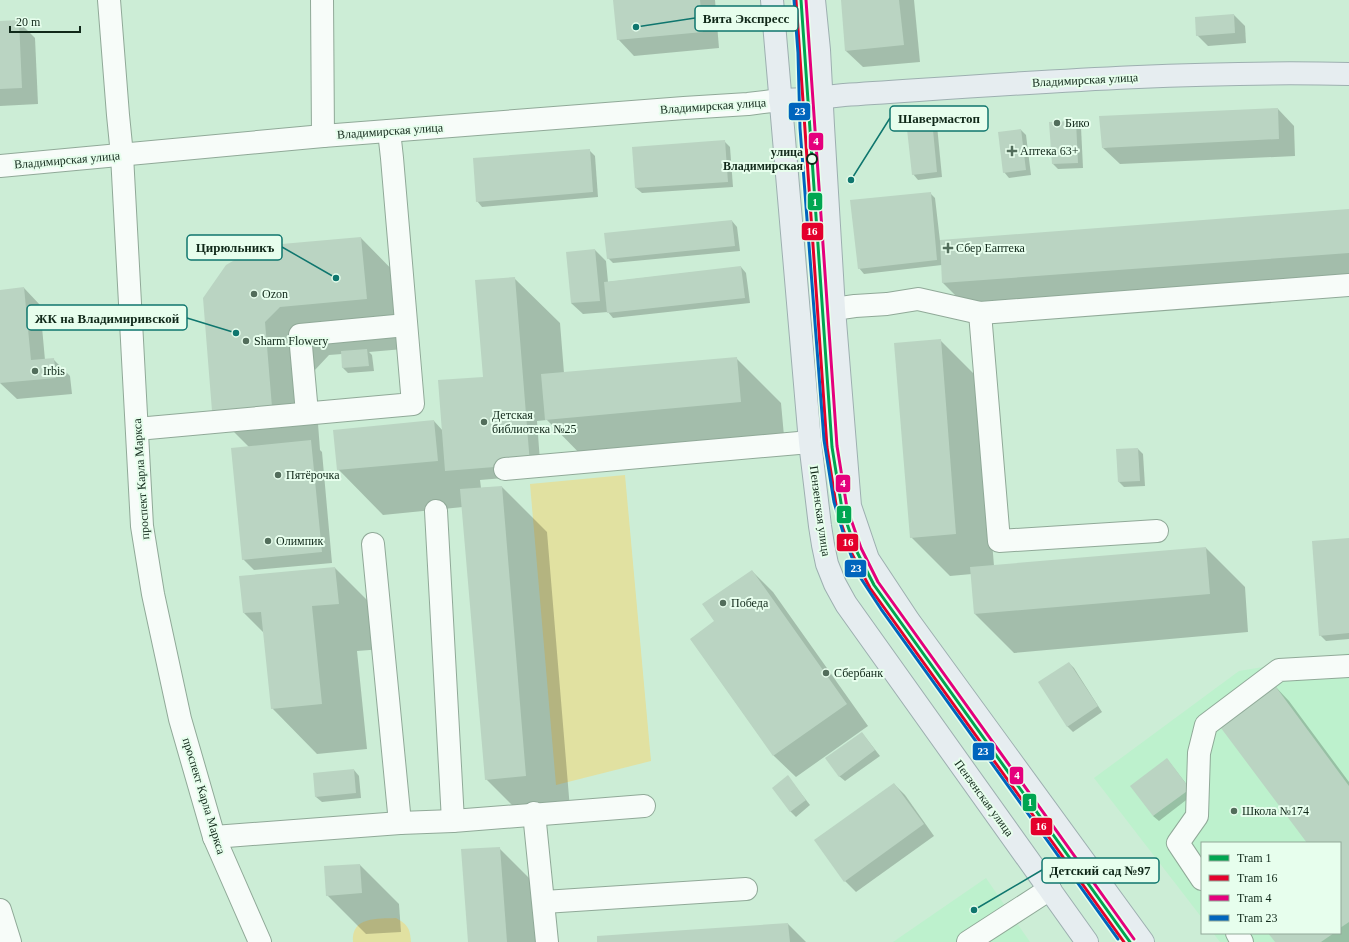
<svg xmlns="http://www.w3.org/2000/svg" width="1349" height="942" viewBox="0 0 1349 942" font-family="Georgia,serif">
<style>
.built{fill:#bdf1cd}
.green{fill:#e1e1a1}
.shadow{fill:#0003}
.building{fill:#bad4c2}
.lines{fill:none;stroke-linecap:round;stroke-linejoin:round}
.minor-casing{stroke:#90a998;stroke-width:24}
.major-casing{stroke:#9dafb0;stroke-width:24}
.minor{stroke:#f7fcf9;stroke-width:22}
.major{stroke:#e6edf0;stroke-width:22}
.tram-1-casing{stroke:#e7feed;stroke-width:6}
.tram-2-casing{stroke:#e7feed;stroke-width:6}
.tram-3-casing{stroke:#e7feed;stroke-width:6}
.tram-4-casing{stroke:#e7feed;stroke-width:6}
.tram-1{stroke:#00a651;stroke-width:3}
.tram-2{stroke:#e4002b;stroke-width:3}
.tram-3{stroke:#e5007d;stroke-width:3}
.tram-4{stroke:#0065bd;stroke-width:3}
.poi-dot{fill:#526d5b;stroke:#e7feed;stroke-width:1.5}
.stop-dot{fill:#e7feed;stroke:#102819;stroke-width:2}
.labels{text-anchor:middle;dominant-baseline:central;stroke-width:4;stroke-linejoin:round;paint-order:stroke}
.street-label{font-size:12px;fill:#102819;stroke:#e7feed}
.poi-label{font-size:12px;fill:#102819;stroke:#e7feed;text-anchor:start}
.stop-label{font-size:12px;font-weight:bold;fill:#102819;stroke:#e7feed;text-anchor:end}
.leader{fill:none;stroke:#0f766e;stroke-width:1.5}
.callout-dot{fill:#0f766e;stroke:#e7feed;stroke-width:1.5}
.callout{fill:#e7feed;stroke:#0f766e;stroke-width:1.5}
.callout-label{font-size:13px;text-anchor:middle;font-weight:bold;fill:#102819}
.line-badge{stroke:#e7feed;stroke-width:1.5}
.badge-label{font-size:11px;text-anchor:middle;font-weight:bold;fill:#fff}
</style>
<rect width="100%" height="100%" fill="#ccedd6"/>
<!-- built -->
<g class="built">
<polygon points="1349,653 1349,942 1220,942 1213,933 1340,933 1340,843 1202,843 1202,918 1094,778 1239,671"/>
<polygon points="986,878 1030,942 893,942"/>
</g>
<!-- green -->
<g class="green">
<polygon points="625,475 651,761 556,785 530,484"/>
<path d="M396,918C408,925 410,928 411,942H353C351,916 378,919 396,918Z"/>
</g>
<!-- shadow -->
<g class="shadow">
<polygon points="614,0 715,0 719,48 634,56 618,39"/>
<polygon points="842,0 914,0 920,62 863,67 846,51"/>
<polygon points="1234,15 1245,26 1246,43 1208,46 1197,35"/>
<polygon points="18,21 35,38 38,104 0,106 0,22"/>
<polygon points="1278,109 1294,126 1295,156 1120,164 1103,148"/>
<polygon points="931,110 936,115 942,177 918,180 913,174"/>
<polygon points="1075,122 1081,127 1083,168 1058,169 1053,164"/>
<polygon points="1021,130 1026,135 1031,175 1009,178 1004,172"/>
<polygon points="724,141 730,147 733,187 642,193 636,188 634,148"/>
<polygon points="589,150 595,156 598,197 482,207 477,201"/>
<polygon points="930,193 935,198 940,241 1349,210 1349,295 982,322 943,283 942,265 864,274 859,268"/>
<polygon points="732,221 737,227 740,251 613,263 608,258"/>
<polygon points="361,238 409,287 415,348 369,352 372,355 374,371 348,373 343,368 342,354 329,355 314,371 320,450 322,452 332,563 254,570 243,559 249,447 213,411 204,298"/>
<polygon points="595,250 606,261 608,282 741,267 746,273 750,303 613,318 608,312 583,314 571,303"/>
<polygon points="514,278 560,323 564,373 736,358 781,403 785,447 591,465 547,420 537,421 541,475 480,480 481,488 502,487 547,532 571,821 531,824 486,779 463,507 383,515 338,469 434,421 443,431 484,378"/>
<polygon points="24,288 40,305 45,360 53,359 70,376 72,394 17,399 0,383 0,291"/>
<polygon points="940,340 979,379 994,566 1206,548 1245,587 1248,632 1014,653 975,614 972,574 950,576 911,537"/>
<polygon points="1138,449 1143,454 1145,486 1124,487 1119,482"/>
<polygon points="1349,539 1349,639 1326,641 1320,635"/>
<polygon points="335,568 380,613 383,649 357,651 367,749 317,754 272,708 265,634 244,613"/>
<polygon points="752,571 773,592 868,726 796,777 774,756 691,639 716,621"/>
<polygon points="1069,663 1074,668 1102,712 1073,732 1067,726"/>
<polygon points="1273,684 1289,701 1349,782 1349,942 1276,942 1270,933 1340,933 1340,843 1308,843"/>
<polygon points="862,733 880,756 845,781 839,776"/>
<polygon points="1167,759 1194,794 1159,821 1153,816"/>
<polygon points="354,770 359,776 361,798 322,802 316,797 314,774"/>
<polygon points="788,777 810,805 796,817 790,811"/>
<polygon points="894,784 905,795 934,836 856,892 845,881"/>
<polygon points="499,848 538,887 543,942 469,942"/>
<polygon points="360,865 399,904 401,932 366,934 327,895 325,867"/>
<polygon points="788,924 806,942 598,942"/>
</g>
<!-- building -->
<g class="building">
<polygon points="613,0 700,0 703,32 617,40"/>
<polygon points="841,0 899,0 904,45 845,51"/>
<polygon points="1234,14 1235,33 1196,36 1195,17"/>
<polygon points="19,20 22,88 0,89 0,21"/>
<polygon points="1278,108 1279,139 1102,148 1099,116"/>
<polygon points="931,109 937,172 912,175 905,111"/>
<polygon points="1076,121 1078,163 1052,164 1049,122"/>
<polygon points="1021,129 1026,170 1003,173 998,132"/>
<polygon points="725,140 728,182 635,188 632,147"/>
<polygon points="590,149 593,192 476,202 473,158"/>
<polygon points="931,192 937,260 858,269 850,200"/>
<polygon points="1349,209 1349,253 942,283 940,240"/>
<polygon points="732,220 735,246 607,259 604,233"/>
<polygon points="361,237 367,299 280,307 265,322 272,407 212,411 203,298 226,265 259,246"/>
<polygon points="595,249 600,301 571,303 566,252"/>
<polygon points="741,266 745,298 607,313 604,282"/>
<polygon points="515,277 530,464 445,471 438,380 483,377 475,280"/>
<polygon points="24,287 31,360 54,358 56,378 0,383 0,290"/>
<polygon points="941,339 956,534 910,538 894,343"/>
<polygon points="367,349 369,366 342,368 341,351"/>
<polygon points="737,357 741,402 545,420 541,374"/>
<polygon points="434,420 438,461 337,470 333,430"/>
<polygon points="311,440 322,552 242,560 231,448"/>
<polygon points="1138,448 1140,481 1118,482 1116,449"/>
<polygon points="502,486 526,776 485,780 460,489"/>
<polygon points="1349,538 1349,633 1319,636 1312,541"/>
<polygon points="1206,547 1210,594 974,614 970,567"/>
<polygon points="335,567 339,604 312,606 322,704 271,709 261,612 243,613 239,576"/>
<polygon points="752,570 847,704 773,756 690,639 714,621 702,604"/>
<polygon points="1069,662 1098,706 1067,727 1038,682"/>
<polygon points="1273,683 1349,786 1349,922 1340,928 1340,843 1307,843 1218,724"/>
<polygon points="862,732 875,750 839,777 825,758"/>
<polygon points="1167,758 1190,789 1153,816 1130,786"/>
<polygon points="354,769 356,793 315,797 313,773"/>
<polygon points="788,775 806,800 790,812 772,788"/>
<polygon points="894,783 924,824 844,882 814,840"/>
<polygon points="500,847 507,942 468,942 461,849"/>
<polygon points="360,864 362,893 326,896 324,866"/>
<polygon points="788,923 790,942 597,942 597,936"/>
<polygon points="1268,933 1334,933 1321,942 1275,942"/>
</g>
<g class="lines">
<defs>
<g id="minor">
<polyline points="109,0 118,115 122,155 142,526 153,594 180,719 214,837 260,942"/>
<polyline points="322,0 323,136"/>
<polyline points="0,166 323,136 684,108 748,104 780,100"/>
<polyline points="834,309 855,306 887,304 918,299 980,313 1349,285"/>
<polyline points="980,313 999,541 1157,531"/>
<polyline points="307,413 300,335 406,325"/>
<polyline points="137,429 413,404 392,158 389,131"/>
<polyline points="505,469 810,442"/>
<polyline points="436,511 453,821"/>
<polyline points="373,544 400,823"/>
<polyline points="534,813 547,942"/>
<polyline points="214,837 400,823 453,821 644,806"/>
<polyline points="1202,879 1178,843 1197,816 1199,753 1206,725 1279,670 1349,666"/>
<polyline points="544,902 746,889"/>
<polyline points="0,910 10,942"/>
<polyline points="1237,933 1242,942"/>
<polyline points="968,942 1050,889"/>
</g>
<g id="major">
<polyline points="772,0 810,442 820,526 823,545 827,564 835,584 846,604 1087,942"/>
<polyline points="814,0 819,50 823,126 834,309 850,506 868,559 909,621 1143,942"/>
<path d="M780,100L808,99L844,95C1012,84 1181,70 1349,74"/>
</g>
</defs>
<!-- minor casing -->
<use href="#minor" class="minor-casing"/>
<!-- major casing -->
<use href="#major" class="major-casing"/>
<!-- minor -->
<use href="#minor" class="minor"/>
<!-- major -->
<use href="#major" class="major"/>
<defs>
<polyline id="tram-1" points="801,0 832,447 842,509 856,550 874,585 1130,942"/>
<polyline id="tram-2" points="796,0 827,447 837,511 851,552 870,588 1124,942"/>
<polyline id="tram-3" points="806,0 837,446 847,508 861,548 878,582 1134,939"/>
<polyline id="tram-4" points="794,0 798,53 800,128 824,440 834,502 845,539 858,574 881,609 1118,939"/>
</defs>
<!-- tram-1 casing -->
<use href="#tram-1" class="tram-1-casing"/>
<!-- tram-2 casing -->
<use href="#tram-2" class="tram-2-casing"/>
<!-- tram-3 casing -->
<use href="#tram-3" class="tram-3-casing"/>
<!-- tram-4 casing -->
<use href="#tram-4" class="tram-4-casing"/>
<!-- tram-1 -->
<use href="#tram-1" class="tram-1"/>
<!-- tram-2 -->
<use href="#tram-2" class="tram-2"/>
<!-- tram-3 -->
<use href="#tram-3" class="tram-3"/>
<!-- tram-4 -->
<use href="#tram-4" class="tram-4"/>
</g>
<!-- markers -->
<g class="poi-dot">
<circle cx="1057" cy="123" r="4"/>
<path d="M1010 145h4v4h4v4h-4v4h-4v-4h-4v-4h4z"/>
<path d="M946 242h4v4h4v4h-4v4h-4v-4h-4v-4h4z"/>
<circle cx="254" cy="294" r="4"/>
<circle cx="246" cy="341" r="4"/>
<circle cx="35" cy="371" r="4"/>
<circle cx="484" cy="422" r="4"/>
<circle cx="278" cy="475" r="4"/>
<circle cx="268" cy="541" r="4"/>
<circle cx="723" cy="603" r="4"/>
<circle cx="826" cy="673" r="4"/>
<circle cx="1234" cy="811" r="4"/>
</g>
<circle class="stop-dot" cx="812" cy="159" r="5"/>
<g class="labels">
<!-- street labels -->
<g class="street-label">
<text transform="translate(1085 80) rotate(-3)">Владимирская улица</text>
<text transform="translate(713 106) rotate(-4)">Владимирская улица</text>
<text transform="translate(390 131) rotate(-4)">Владимирская улица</text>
<text transform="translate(67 160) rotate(-5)">Владимирская улица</text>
<text transform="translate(141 479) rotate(-94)">проспект Карла Маркса</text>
<text transform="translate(820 511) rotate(82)">Пензенская улица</text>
<text transform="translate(204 796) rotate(73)">проспект Карла Маркса</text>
<text transform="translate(984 798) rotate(54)">Пензенская улица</text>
</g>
<!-- poi labels -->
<g class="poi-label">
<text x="1065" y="123">Бико</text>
<text x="1020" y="151">Аптека 63+</text>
<text x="956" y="248">Сбер Еаптека</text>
<text x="262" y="294">Ozon</text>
<text x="254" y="341">Sharm Flowery</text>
<text x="43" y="371">Irbis</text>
<text x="492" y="415">Детская<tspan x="492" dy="14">библиотека №25</tspan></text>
<text x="286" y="475">Пятёрочка</text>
<text x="276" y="541">Олимпик</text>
<text x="731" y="603">Победа</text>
<text x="834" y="673">Сбербанк</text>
<text x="1242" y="811">Школа №174</text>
</g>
<!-- stop labels -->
<g class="stop-label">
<text x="803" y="152">улица<tspan x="803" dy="14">Владимирская</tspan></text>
</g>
</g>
<!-- callouts -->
<path class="leader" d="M636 27L695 18M851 180L890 118M336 278L282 247M236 333L187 318M974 910L1042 870"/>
<g class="callout-dot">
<circle cx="636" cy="27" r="4"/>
<circle cx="851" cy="180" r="4"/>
<circle cx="336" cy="278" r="4"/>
<circle cx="236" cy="333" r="4"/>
<circle cx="974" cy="910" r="4"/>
</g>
<g class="callout">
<rect x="695" y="6" width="103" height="25" rx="4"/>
<rect x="890" y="106" width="98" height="25" rx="4"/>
<rect x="187" y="235" width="95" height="25" rx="4"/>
<rect x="27" y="305" width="160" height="25" rx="4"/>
<rect x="1042" y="858" width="117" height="25" rx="4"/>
</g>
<g class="callout-label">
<text x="746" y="23">Вита Экспресс</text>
<text x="939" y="123">Шавермастоп</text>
<text x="235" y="252">Цирюльникъ</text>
<text x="107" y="323">ЖК на Владимиривской</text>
<text x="1100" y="875">Детский сад №97</text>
</g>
<g class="line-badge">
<rect x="788" y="102" width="23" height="19" rx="4" fill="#0065bd"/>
<rect x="808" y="132" width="16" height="19" rx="4" fill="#e5007d"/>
<rect x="807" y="192" width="16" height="19" rx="4" fill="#00a651"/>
<rect x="801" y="222" width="23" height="19" rx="4" fill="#e4002b"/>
<rect x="835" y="474" width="16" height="19" rx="4" fill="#e5007d"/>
<rect x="836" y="505" width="16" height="19" rx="4" fill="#00a651"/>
<rect x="836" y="533" width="23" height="19" rx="4" fill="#e4002b"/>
<rect x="844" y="559" width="23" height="19" rx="4" fill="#0065bd"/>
<rect x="972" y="742" width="23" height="19" rx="4" fill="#0065bd"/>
<rect x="1009" y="766" width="15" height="19" rx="4" fill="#e5007d"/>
<rect x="1022" y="793" width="15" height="19" rx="4" fill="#00a651"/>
<rect x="1030" y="817" width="23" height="19" rx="4" fill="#e4002b"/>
</g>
<g class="badge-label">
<text x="800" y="115">23</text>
<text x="816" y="145">4</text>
<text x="815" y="206">1</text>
<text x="812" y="235">16</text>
<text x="843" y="487">4</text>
<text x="844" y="518">1</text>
<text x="848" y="546">16</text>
<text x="856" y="572">23</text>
<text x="983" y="755">23</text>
<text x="1017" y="779">4</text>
<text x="1030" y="806">1</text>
<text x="1041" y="830">16</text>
</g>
<!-- legend -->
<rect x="1201" y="842" width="140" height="92" fill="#e7feed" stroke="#91a898"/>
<rect x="1209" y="855" width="20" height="6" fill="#00a651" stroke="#91a898"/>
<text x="1237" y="862" font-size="12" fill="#102819">Tram 1</text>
<rect x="1209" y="875" width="20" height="6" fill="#e4002b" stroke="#91a898"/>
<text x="1237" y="882" font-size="12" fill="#102819">Tram 16</text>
<rect x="1209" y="895" width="20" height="6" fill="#e5007d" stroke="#91a898"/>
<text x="1237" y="902" font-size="12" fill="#102819">Tram 4</text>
<rect x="1209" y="915" width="20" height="6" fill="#0065bd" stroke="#91a898"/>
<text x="1237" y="922" font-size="12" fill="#102819">Tram 23</text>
<!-- scale -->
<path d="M10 26v6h70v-6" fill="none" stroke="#102819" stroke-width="2"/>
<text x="16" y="26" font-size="12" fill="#102819" stroke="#e7feed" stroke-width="3" paint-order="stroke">20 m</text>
</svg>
